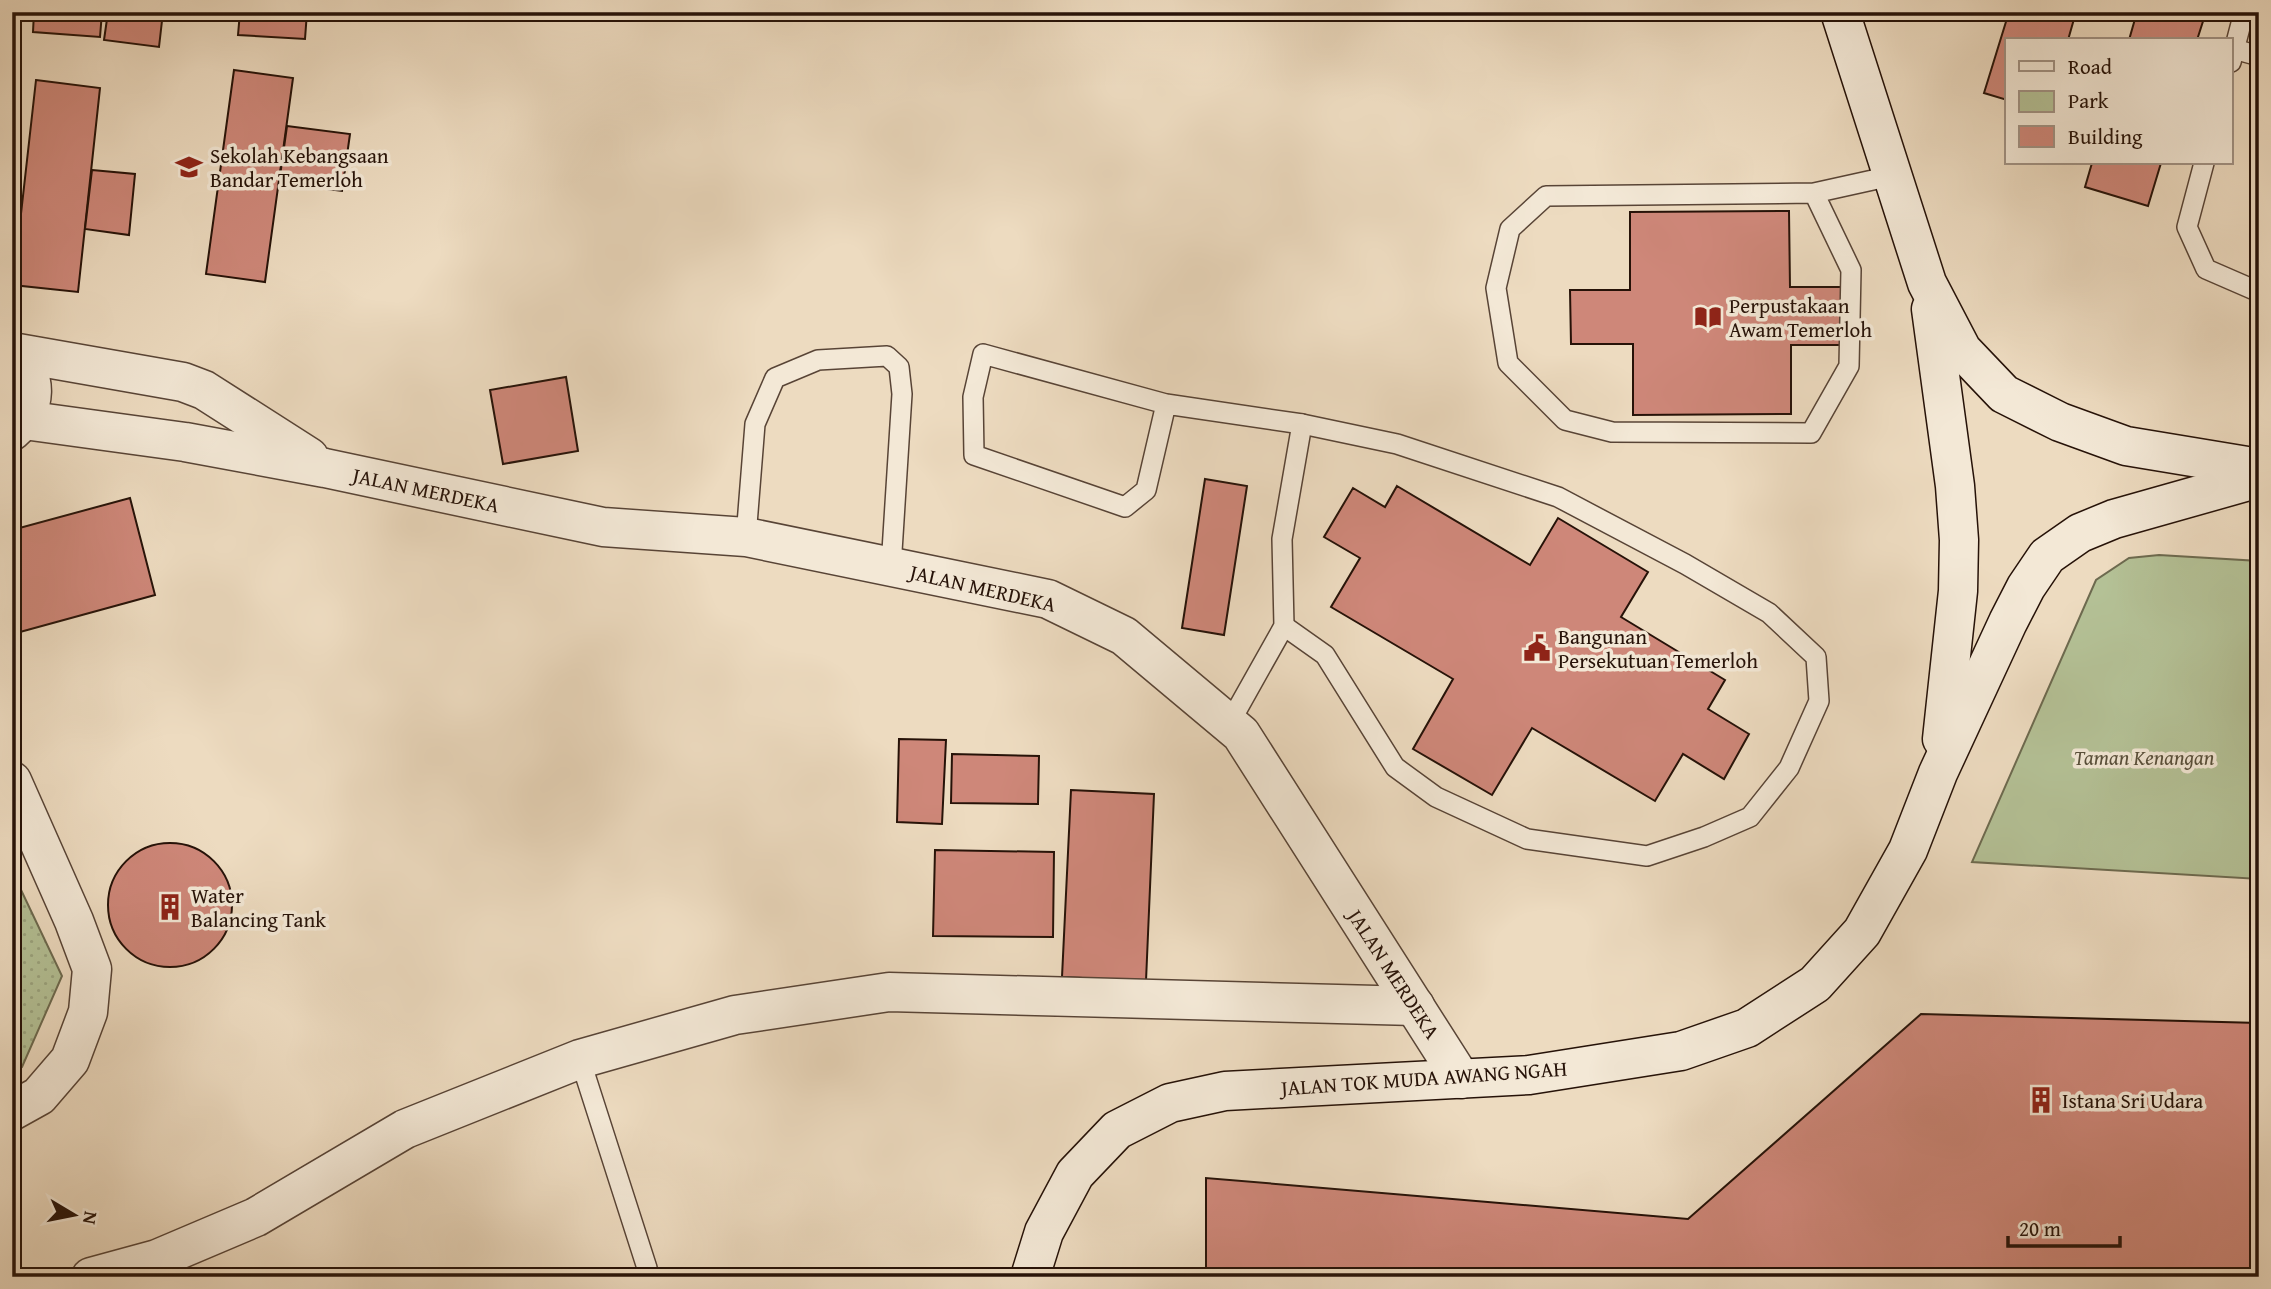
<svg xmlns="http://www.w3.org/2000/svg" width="2271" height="1289" viewBox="0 0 2271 1289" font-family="'Gentium Book Plus',serif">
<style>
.grass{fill:url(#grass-dots);stroke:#6d6a4f;stroke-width:2}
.park{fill:#b4c196;stroke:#6d6a4f;stroke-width:2}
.building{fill:#ce8779;stroke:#261208;stroke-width:2}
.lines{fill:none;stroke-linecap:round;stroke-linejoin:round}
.service-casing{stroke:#584436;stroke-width:22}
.minor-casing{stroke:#584436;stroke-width:41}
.secondary-casing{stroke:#261208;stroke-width:41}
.service{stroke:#f3e8d6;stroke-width:19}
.minor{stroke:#f3e8d6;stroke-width:38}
.secondary{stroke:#f3e8d6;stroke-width:38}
.labels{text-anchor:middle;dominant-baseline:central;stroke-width:7;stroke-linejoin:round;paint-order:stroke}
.poi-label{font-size:21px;fill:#261208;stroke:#f3e8d6;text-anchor:start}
.street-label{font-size:21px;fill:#261208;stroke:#f3e8d6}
.park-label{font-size:21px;font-style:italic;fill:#584f3a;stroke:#f3e8d6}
</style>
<defs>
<pattern id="grass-dots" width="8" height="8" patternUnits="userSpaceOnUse" patternTransform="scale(1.75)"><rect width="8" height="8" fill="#b4c196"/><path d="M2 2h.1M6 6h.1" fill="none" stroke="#9ba580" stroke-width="1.8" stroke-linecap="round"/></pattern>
</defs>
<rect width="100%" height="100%" fill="#eddbc0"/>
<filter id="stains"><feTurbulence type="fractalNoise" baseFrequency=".00286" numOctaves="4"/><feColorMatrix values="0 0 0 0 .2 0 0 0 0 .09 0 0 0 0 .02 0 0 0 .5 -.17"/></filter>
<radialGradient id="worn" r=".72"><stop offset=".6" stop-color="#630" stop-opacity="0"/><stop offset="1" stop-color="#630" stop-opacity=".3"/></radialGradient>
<!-- grass -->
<polygon class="grass" points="12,871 62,976 22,1067 12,1073"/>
<!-- park -->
<polygon class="park" points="2159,555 2259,561 2259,879 1972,862 2096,580 2129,558"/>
<!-- building -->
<g class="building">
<polygon points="12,12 23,12 22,19 12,18"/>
<polygon points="34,12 102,12 100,37 33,32"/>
<polygon points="108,12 163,12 159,47 104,40"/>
<polygon points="240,12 307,12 305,39 238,35"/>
<polygon points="1543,12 1646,12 1646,21"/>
<polygon points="2009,12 2076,12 2068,40 2007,40 2007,100 1984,93"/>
<polygon points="2137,12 2206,12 2197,40 2129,40"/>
<polygon points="234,70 293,78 265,282 206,274"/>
<polygon points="36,80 100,88 78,292 13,285"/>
<polygon points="287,126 350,134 342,191 279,183"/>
<polygon points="12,148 18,149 12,211"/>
<polygon points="2092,163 2161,163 2148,206 2085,187"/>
<polygon points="92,170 135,174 129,235 85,229"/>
<polygon points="1789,211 1790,287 1846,287 1846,345 1791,345 1791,414 1633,415 1633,344 1571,344 1570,290 1630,290 1630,212"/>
<polygon points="566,377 578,451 503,464 490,390"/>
<polygon points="1205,479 1247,486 1224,635 1182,628"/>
<polygon points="1397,486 1530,565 1558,518 1648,572 1621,617 1725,680 1708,709 1749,734 1724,779 1683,754 1655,801 1532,728 1492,795 1413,749 1453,679 1331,607 1360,558 1324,537 1353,488 1385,507"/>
<polygon points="130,498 155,595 20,632 12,604 12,530"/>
<polygon points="899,739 946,740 942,824 897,822"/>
<polygon points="952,754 1039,756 1038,804 951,803"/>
<polygon points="1071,790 1154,794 1146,981 1062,977"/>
<circle cx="170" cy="905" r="62"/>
<polygon points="935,850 1054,852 1053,937 933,936"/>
<polygon points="1921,1014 2259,1023 2259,1277 1206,1277 1206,1178 1688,1219"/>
</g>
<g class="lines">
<defs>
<g id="service">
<polyline points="2234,49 2259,56"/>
<polyline points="2231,62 2244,12"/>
<polyline points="2204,163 2187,227 2206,269 2259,292"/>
<polyline points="1814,193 1851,270 1849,366 1811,433 1612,432 1565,420 1508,363 1496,288 1510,229 1546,196 1814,193 1891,176"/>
<polyline points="1166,404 1146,490 1125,507 974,455 973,397 983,354 1166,404 1302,424 1397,444 1558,497 1685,564 1769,613 1816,657 1819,701 1789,768 1750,817 1704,837 1647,856 1527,839 1436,797 1395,767 1325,655 1284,626"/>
<polyline points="746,537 755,424 775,378 818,360 887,356 899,367 902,394 891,567"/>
<polyline points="1229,724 1284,626 1282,539 1302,424"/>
<polyline points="580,1059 647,1268"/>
</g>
<g id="minor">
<polyline points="12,352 183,382 204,390 309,457"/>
<path d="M12,353C40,375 37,409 12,431"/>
<polyline points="24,420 185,442 325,468 603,527 746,537 1048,599 1124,636 1241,734 1461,1079"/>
<polyline points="12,781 74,921 92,969 88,1012 70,1060 39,1096 12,1111"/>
<polyline points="91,1277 157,1259 256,1217 405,1129 580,1059 735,1015 889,992 1415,1006"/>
</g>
<g id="secondary">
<polyline points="1840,12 1927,283 1962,350 2004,394 2060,422 2126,446 2259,468"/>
<polyline points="1931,309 1955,486 1959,540 1958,591 1942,739"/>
<polyline points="1030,1277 1044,1232 1075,1174 1117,1130 1170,1103 1225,1091 1529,1075 1681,1051 1747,1028 1815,984 1862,932 1908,850 1938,773 2008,622 2026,587 2047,556 2080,533 2114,519 2259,478"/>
</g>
</defs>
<!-- service casing -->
<use href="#service" class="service-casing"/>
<!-- minor casing -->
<use href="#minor" class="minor-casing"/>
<!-- secondary casing -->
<use href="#secondary" class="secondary-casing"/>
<!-- service -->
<use href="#service" class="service"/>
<!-- minor -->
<use href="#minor" class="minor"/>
<!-- secondary -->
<use href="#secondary" class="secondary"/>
</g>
<!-- icons -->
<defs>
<symbol id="school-bare" viewBox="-9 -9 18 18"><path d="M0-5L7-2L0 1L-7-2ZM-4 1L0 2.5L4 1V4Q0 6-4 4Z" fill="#8f2418" stroke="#f3e8d6" stroke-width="2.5" paint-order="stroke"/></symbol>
<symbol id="library-bare" viewBox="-9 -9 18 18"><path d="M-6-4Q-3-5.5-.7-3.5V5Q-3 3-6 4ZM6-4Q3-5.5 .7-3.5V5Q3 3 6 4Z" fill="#8f2418" stroke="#f3e8d6" stroke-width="2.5" paint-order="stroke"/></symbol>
<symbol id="civic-bare" viewBox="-9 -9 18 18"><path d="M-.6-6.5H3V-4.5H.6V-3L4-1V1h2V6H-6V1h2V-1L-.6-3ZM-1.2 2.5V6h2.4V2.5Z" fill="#8f2418" stroke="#f3e8d6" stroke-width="2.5" paint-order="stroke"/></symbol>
<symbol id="building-bare" viewBox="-9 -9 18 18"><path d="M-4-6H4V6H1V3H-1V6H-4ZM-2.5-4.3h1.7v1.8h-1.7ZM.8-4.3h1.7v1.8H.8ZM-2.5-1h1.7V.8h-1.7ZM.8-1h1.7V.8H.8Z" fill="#8f2418" stroke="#f3e8d6" stroke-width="2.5" paint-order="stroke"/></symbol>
</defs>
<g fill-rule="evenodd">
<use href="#school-bare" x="170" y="148" width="38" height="38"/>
<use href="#library-bare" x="1689" y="298" width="38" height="38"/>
<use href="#civic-bare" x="1518" y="629" width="38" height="38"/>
<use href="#building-bare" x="151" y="888" width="38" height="38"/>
<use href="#building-bare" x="2022" y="1081" width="38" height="38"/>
</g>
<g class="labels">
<!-- poi labels -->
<g class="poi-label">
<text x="210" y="155">Sekolah Kebangsaan<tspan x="210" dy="24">Bandar Temerloh</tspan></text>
<text x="1729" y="305">Perpustakaan<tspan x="1729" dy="24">Awam Temerloh</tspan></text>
<text x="1558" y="636">Bangunan<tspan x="1558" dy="24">Persekutuan Temerloh</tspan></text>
<text x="191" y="895">Water<tspan x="191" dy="24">Balancing Tank</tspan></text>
<text x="2062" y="1100">Istana Sri Udara</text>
</g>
<!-- street labels -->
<g class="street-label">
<text transform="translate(426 490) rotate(12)">JALAN MERDEKA</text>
<text transform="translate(983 588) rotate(13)">JALAN MERDEKA</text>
<text transform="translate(1394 974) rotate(57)">JALAN MERDEKA</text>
<text transform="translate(1424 1078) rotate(-4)">JALAN TOK MUDA AWANG NGAH</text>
</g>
<!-- park labels -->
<g class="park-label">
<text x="2144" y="757">Taman Kenangan</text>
</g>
</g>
<!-- margin -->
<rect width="2271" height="1289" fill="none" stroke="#eddbc0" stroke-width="42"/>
<rect x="14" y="14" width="2243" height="1261" fill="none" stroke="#261208" stroke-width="3.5"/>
<rect x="21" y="21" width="2229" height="1247" fill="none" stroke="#261208" stroke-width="2"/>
<!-- legend -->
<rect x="2005" y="38" width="228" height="126" fill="#f3e8d6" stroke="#a19284" stroke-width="2"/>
<rect x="2019" y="61" width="35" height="10" fill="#f3e8d6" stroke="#a19284" stroke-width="2"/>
<text x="2068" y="74" font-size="21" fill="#261208">Road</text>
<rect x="2019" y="91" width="35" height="21" fill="#b4c196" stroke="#a19284" stroke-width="2"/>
<text x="2068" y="108" font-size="21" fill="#261208">Park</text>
<rect x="2019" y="126" width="35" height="21" fill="#ce8779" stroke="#a19284" stroke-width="2"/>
<text x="2068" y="144" font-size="21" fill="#261208">Building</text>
<!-- north arrow -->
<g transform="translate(74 1215) rotate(100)" stroke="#f3e8d6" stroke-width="5" paint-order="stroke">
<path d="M0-5L12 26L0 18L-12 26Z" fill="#261208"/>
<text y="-10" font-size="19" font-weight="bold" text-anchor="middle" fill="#261208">N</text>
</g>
<!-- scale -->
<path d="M2008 1236v10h112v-10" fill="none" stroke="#261208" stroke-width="3.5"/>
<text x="2019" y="1236" font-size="21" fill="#261208" stroke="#f3e8d6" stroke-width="5" paint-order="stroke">20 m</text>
<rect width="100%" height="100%" filter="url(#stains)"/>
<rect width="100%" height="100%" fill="url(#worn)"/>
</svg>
